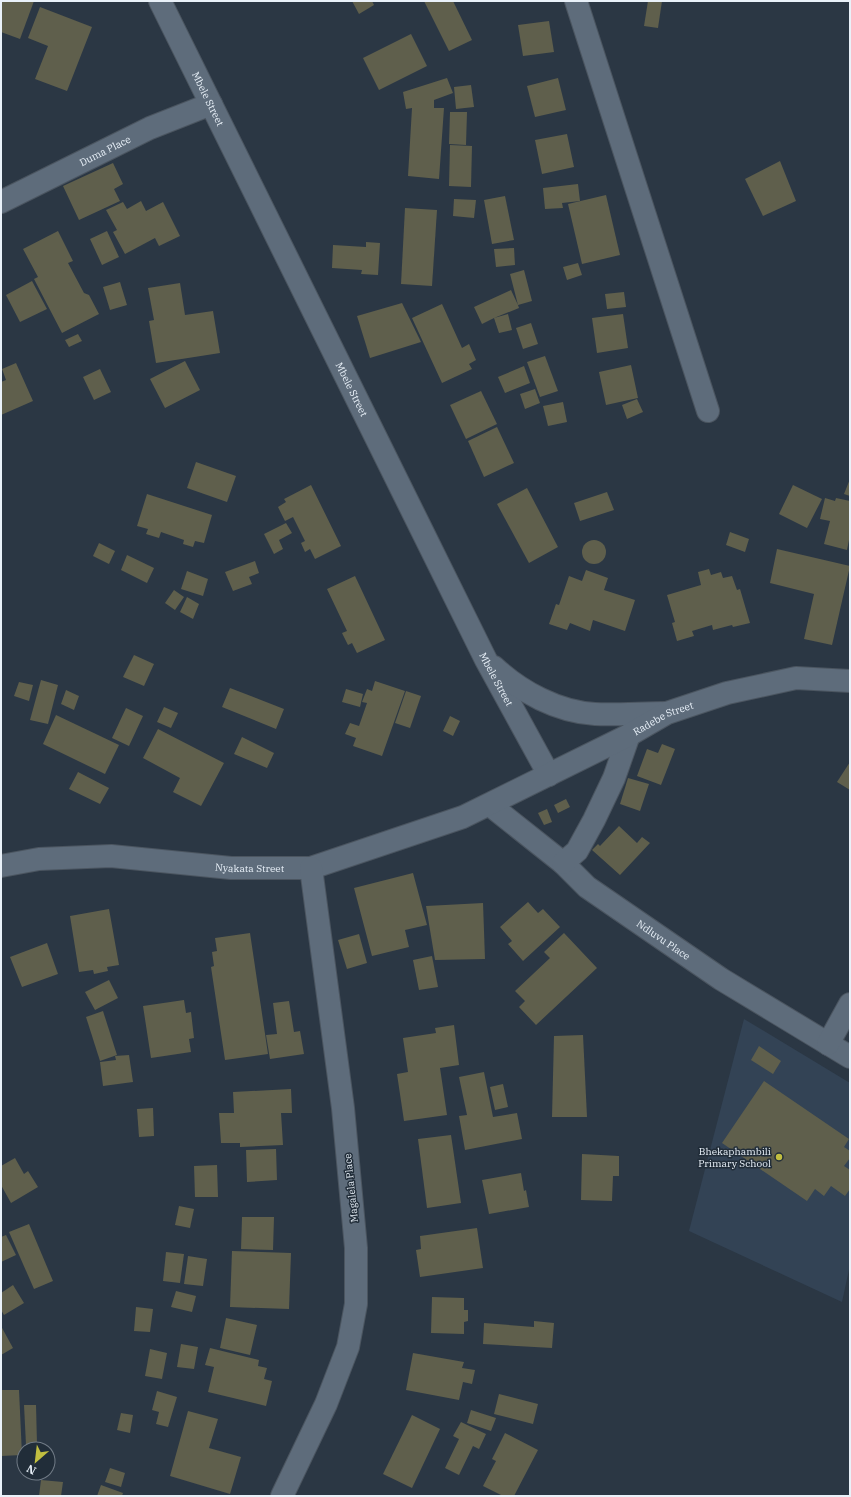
<svg xmlns="http://www.w3.org/2000/svg" width="851" height="1497" viewBox="0 0 851 1497" font-family="'IBM Plex Serif',serif">
<style>
.built{fill:#334355}
.building{fill:#5f5f4c}
.lines{fill:none;stroke-linecap:round;stroke-linejoin:round}
.minor-casing{stroke:#4b5560;stroke-width:24}
.minor{stroke:#5e6c7b;stroke-width:22}
.poi-dot{fill:#c1be40;stroke:#212d39;stroke-width:1.5}
.labels{text-anchor:middle;dominant-baseline:central;stroke-width:3;stroke-linejoin:round;paint-order:stroke}
.street-label{font-size:10px;fill:#e9f1f9;stroke:#212d39}
.poi-label{font-size:10px;fill:#e9f1f9;stroke:#212d39;text-anchor:end}
</style>
<rect width="100%" height="100%" fill="#2b3744"/>
<!-- built -->
<polygon class="built" points="744,1019 850,1083 850,1265 842,1302 689,1231"/>
<!-- building -->
<g class="building">
<polygon points="1,1 34,1 20,39 1,32"/>
<polygon points="352,1 372,1 374,5 359,14"/>
<polygon points="424,1 453,1 472,40 449,51"/>
<polygon points="648,1 662,1 658,28 644,26"/>
<polygon points="40,7 92,27 67,91 35,79 48,46 28,38"/>
<polygon points="549,21 554,52 523,56 518,25"/>
<polygon points="411,34 427,66 379,90 363,58"/>
<polygon points="447,78 453,93 434,100 434,108 444,108 439,179 408,176 412,108 406,109 403,92"/>
<polygon points="558,78 566,110 535,117 527,86"/>
<polygon points="471,85 474,107 456,109 454,87"/>
<polygon points="450,112 467,112 466,145 449,144"/>
<polygon points="567,134 574,167 542,174 535,140"/>
<polygon points="450,145 472,146 471,187 449,186"/>
<polygon points="780,161 796,201 763,216 745,179"/>
<polygon points="113,163 123,184 114,189 120,201 79,220 63,186"/>
<polygon points="578,184 580,201 562,203 563,208 545,209 543,188"/>
<polygon points="606,195 620,255 582,264 568,204"/>
<polygon points="505,196 514,240 492,244 484,200"/>
<polygon points="454,199 476,200 474,218 453,216"/>
<polygon points="141,201 146,211 163,202 180,236 159,246 155,238 125,254 113,232 117,230 106,210 123,202 127,209"/>
<polygon points="405,208 437,210 432,286 401,284"/>
<polygon points="58,231 73,261 68,263 84,293 89,295 99,314 62,333 34,279 38,277 23,249"/>
<polygon points="107,231 119,257 102,265 90,239"/>
<polygon points="366,242 380,243 378,275 361,274 362,270 332,268 333,245 366,247"/>
<polygon points="514,248 515,265 496,267 494,249"/>
<polygon points="578,263 582,275 567,280 563,267"/>
<polygon points="524,270 532,301 518,305 519,308 494,318 508,314 512,330 499,333 494,318 482,324 474,307 511,290 518,305 510,274"/>
<polygon points="32,281 47,309 20,322 6,295"/>
<polygon points="120,282 127,305 110,310 103,287"/>
<polygon points="180,283 185,315 213,311 220,353 156,363 149,321 154,320 148,288"/>
<polygon points="624,292 626,307 607,309 605,294"/>
<polygon points="402,303 421,342 370,358 357,316"/>
<polygon points="442,304 462,348 469,344 476,360 469,364 472,369 442,383 412,318"/>
<polygon points="623,314 628,348 597,353 592,318"/>
<polygon points="531,323 538,344 523,349 516,328"/>
<polygon points="78,334 82,341 69,347 65,340"/>
<polygon points="545,356 558,391 540,397 527,362"/>
<polygon points="185,361 200,390 165,408 150,379"/>
<polygon points="16,363 33,401 1,415 1,382 6,380 2,369"/>
<polygon points="631,365 638,398 606,405 599,372"/>
<polygon points="524,366 530,383 505,393 498,377"/>
<polygon points="100,369 111,392 94,400 83,377"/>
<polygon points="535,389 540,403 525,409 520,394"/>
<polygon points="481,391 497,424 466,439 450,405"/>
<polygon points="637,399 643,412 627,419 622,405"/>
<polygon points="563,402 567,422 548,426 543,406"/>
<polygon points="497,427 514,463 484,477 468,441"/>
<polygon points="196,462 236,476 227,502 187,488"/>
<polygon points="850,479 850,496 844,494"/>
<polygon points="311,485 341,546 315,559 310,549 305,552 301,543 305,541 293,517 285,521 278,507 286,502 284,499"/>
<polygon points="793,485 822,499 807,528 779,514"/>
<polygon points="527,488 558,547 529,563 497,504"/>
<polygon points="607,492 614,510 580,521 574,503"/>
<polygon points="147,494 212,515 204,543 195,541 193,547 183,544 184,540 161,532 159,538 146,534 148,529 137,526"/>
<polygon points="825,498 835,501 836,498 850,501 850,540 849,540 847,550 824,544 830,521 820,519"/>
<polygon points="286,523 292,533 279,540 283,549 274,554 264,534"/>
<polygon points="730,532 749,539 745,552 726,545"/>
<circle cx="594" cy="552" r="12"/>
<polygon points="99,543 115,551 109,564 93,556"/>
<polygon points="777,549 850,566 832,645 804,639 814,594 770,583"/>
<polygon points="127,555 154,568 147,583 121,570"/>
<polygon points="255,561 259,573 249,577 252,584 233,591 225,572"/>
<polygon points="709,569 711,575 721,572 723,578 732,576 737,590 740,589 750,623 733,627 732,625 713,630 712,625 692,631 694,636 677,641 672,623 675,622 667,595 701,585 698,572"/>
<polygon points="586,570 608,578 604,590 635,600 625,631 593,620 590,631 570,623 567,630 549,624 556,604 559,605 569,576 582,581"/>
<polygon points="187,571 208,579 203,596 181,589"/>
<polygon points="355,576 385,640 357,653 352,643 348,645 342,633 347,631 327,589"/>
<polygon points="174,590 184,597 175,610 165,603"/>
<polygon points="187,597 199,604 193,619 180,612"/>
<polygon points="134,655 154,664 144,686 123,677"/>
<polygon points="41,680 58,685 48,724 30,720"/>
<polygon points="375,681 405,691 382,756 353,746 356,738 345,734 350,723 359,726 367,703 362,702 367,689 372,691"/>
<polygon points="19,682 33,685 29,701 14,696"/>
<polygon points="230,688 284,709 276,729 222,707"/>
<polygon points="346,689 363,694 360,707 342,702"/>
<polygon points="66,690 79,696 74,710 61,704"/>
<polygon points="406,691 421,696 410,728 395,723"/>
<polygon points="164,707 178,713 171,728 157,722"/>
<polygon points="126,708 143,716 129,746 112,738"/>
<polygon points="56,715 119,745 105,774 43,744"/>
<polygon points="450,716 460,721 453,736 443,731"/>
<polygon points="158,729 224,763 201,806 173,792 180,778 143,758"/>
<polygon points="242,737 274,753 267,768 234,754"/>
<polygon points="662,744 675,749 661,785 637,776 647,749 658,753"/>
<polygon points="850,762 850,790 837,782"/>
<polygon points="78,772 109,788 100,804 69,789"/>
<polygon points="628,778 649,784 640,811 620,804"/>
<polygon points="566,799 570,807 558,813 554,805"/>
<polygon points="547,809 552,822 544,825 538,813"/>
<polygon points="619,826 637,843 642,837 650,843 620,875 592,850 598,844 600,846"/>
<polygon points="413,873 427,925 405,930 409,947 372,956 354,888"/>
<polygon points="528,902 538,913 543,909 560,927 523,961 508,944 512,941 500,927"/>
<polygon points="483,903 485,959 435,960 426,906"/>
<polygon points="109,909 119,965 107,967 108,971 94,974 93,970 79,972 70,916"/>
<polygon points="250,933 268,1054 225,1060 211,967 214,966 212,952 217,951 215,938"/>
<polygon points="564,933 597,968 536,1025 519,1007 525,1001 515,991 550,958 544,952"/>
<polygon points="359,934 367,963 347,969 338,940"/>
<polygon points="47,943 58,974 22,987 10,957"/>
<polygon points="432,956 438,987 419,990 413,960"/>
<polygon points="109,980 118,998 95,1010 85,992"/>
<polygon points="184,1000 186,1013 191,1012 194,1038 189,1039 191,1052 151,1058 143,1006"/>
<polygon points="289,1001 294,1032 300,1031 304,1054 270,1059 266,1035 277,1034 273,1003"/>
<polygon points="103,1011 117,1055 100,1061 86,1017"/>
<polygon points="454,1025 459,1065 440,1068 447,1115 404,1121 397,1074 408,1072 403,1038 436,1033 435,1028"/>
<polygon points="583,1035 587,1117 552,1117 554,1036"/>
<polygon points="759,1046 781,1061 773,1074 751,1060"/>
<polygon points="129,1055 133,1082 103,1086 100,1062 116,1060 115,1056"/>
<polygon points="484,1072 493,1117 517,1113 522,1139 465,1150 459,1116 467,1115 459,1077"/>
<polygon points="764,1081 849,1139 844,1147 850,1151 850,1158 844,1166 850,1170 850,1189 845,1196 831,1186 824,1196 815,1189 807,1201 722,1143"/>
<polygon points="503,1084 508,1107 495,1110 490,1087"/>
<polygon points="291,1089 292,1113 281,1113 283,1145 240,1147 240,1143 221,1143 219,1113 234,1113 233,1092"/>
<polygon points="153,1108 154,1136 139,1137 137,1109"/>
<polygon points="451,1135 461,1203 427,1208 418,1139"/>
<polygon points="276,1149 277,1180 247,1182 246,1150"/>
<polygon points="582,1154 619,1156 619,1176 613,1176 612,1201 581,1200"/>
<polygon points="15,1158 24,1174 28,1171 38,1187 11,1203 1,1185 1,1166"/>
<polygon points="217,1165 218,1197 195,1197 194,1166"/>
<polygon points="521,1173 524,1191 526,1190 529,1207 489,1214 482,1180"/>
<polygon points="179,1206 194,1209 190,1228 175,1225"/>
<polygon points="242,1217 274,1217 273,1250 241,1249"/>
<polygon points="29,1224 53,1281 34,1289 9,1232"/>
<polygon points="477,1228 483,1268 420,1277 416,1250 421,1249 420,1236"/>
<polygon points="6,1235 16,1255 1,1262 1,1237"/>
<polygon points="232,1251 291,1253 289,1309 230,1307"/>
<polygon points="166,1252 184,1254 180,1283 163,1281"/>
<polygon points="188,1256 207,1259 203,1286 184,1284"/>
<polygon points="13,1285 24,1303 4,1315 1,1310 1,1293"/>
<polygon points="176,1291 196,1296 192,1312 171,1307"/>
<polygon points="432,1297 464,1298 464,1310 468,1310 468,1321 464,1322 464,1334 431,1333"/>
<polygon points="136,1307 153,1309 150,1332 134,1331"/>
<polygon points="226,1318 257,1325 250,1355 220,1348"/>
<polygon points="534,1321 554,1323 552,1348 483,1344 484,1323 534,1327"/>
<polygon points="1,1326 13,1348 1,1355"/>
<polygon points="181,1344 198,1347 194,1369 177,1367"/>
<polygon points="210,1348 259,1360 258,1366 267,1368 264,1379 272,1381 266,1406 208,1392 214,1367 205,1365"/>
<polygon points="150,1349 167,1353 162,1379 145,1376"/>
<polygon points="413,1353 464,1362 462,1368 475,1370 472,1384 463,1382 459,1400 406,1390"/>
<polygon points="1,1390 19,1390 22,1455 1,1456"/>
<polygon points="157,1391 177,1397 168,1427 156,1424 159,1412 152,1410"/>
<polygon points="499,1394 538,1404 533,1424 494,1414"/>
<polygon points="24,1405 36,1405 37,1444 26,1445"/>
<polygon points="471,1410 496,1418 491,1431 467,1423"/>
<polygon points="188,1411 218,1419 209,1448 241,1457 230,1494 170,1476"/>
<polygon points="121,1413 133,1415 130,1433 117,1430"/>
<polygon points="412,1415 440,1429 412,1488 383,1474"/>
<polygon points="461,1422 486,1434 479,1449 473,1446 459,1475 445,1468 459,1439 453,1436"/>
<polygon points="505,1433 538,1450 514,1496 503,1496 483,1486 496,1461 492,1459"/>
<polygon points="110,1468 125,1473 121,1487 105,1482"/>
<polygon points="41,1480 63,1482 61,1496 39,1496"/>
<polygon points="101,1485 123,1493 122,1496 97,1496"/>
</g>
<g class="lines">
<defs>
<g id="minor">
<path id="s1" d="M160,1L486,660L549,775"/>
<polyline points="576,1 708,411"/>
<path id="s2" d="M1,202L150,128L211,104"/>
<path d="M494,667C521,692 558,712 595,714C618,715 642,713 666,713"/>
<path id="s3" d="M490,805L563,863L587,887L721,979L850,1057"/>
<polyline points="563,863 577,851 594,820 614,778 629,735"/>
<path id="s4" d="M1,866L39,859L111,856L231,868H311L463,817L629,735L667,713L727,693L796,678L850,681"/>
<polyline points="828,1044 850,1004"/>
<polyline points="282,1496 326,1404 348,1347 356,1304 356,1248 343,1108 311,868"/>
</g>
</defs>
<!-- minor casing -->
<use href="#minor" class="minor-casing"/>
<!-- minor -->
<use href="#minor" class="minor"/>
</g>
<!-- markers -->
<circle class="poi-dot" cx="779" cy="1157" r="4"/>
<g class="labels">
<!-- street labels -->
<g class="street-label">
<text stroke="none"><textPath href="#s1" startOffset="109">Mbele Street</textPath></text>
<text stroke="none"><textPath href="#s2" startOffset="116">Duma Place</textPath></text>
<text stroke="none"><textPath href="#s1" startOffset="433">Mbele Street</textPath></text>
<text stroke="none"><textPath href="#s1" startOffset="757">Mbele Street</textPath></text>
<text stroke="none"><textPath href="#s4" startOffset="695">Radebe Street</textPath></text>
<text stroke="none"><textPath href="#s4" startOffset="250">Nyakata Street</textPath></text>
<text stroke="none"><textPath href="#s3" startOffset="220">Ndluvu Place</textPath></text>
<text transform="translate(351 1188) rotate(-96)">Magalela Place</text>
</g>
<!-- poi labels -->
<g class="poi-label">
<text x="771" y="1151">Bhekaphambili<tspan x="771" dy="12">Primary School</tspan></text>
</g>
</g>
<!-- border -->
<rect width="851" height="1497" fill="none" stroke="#e9f1f9" stroke-width="4"/>
<!-- north arrow -->
<g transform="translate(36 1461) rotate(208)"><circle r="19" fill="#212d39" stroke="#717b86"/>
<path d="M0-3L7 15L0 10L-7 15Z" fill="#c1be40"/>
<text y="-6" font-size="11" font-weight="bold" text-anchor="middle" fill="#e9f1f9">N</text>
</g>
</svg>
